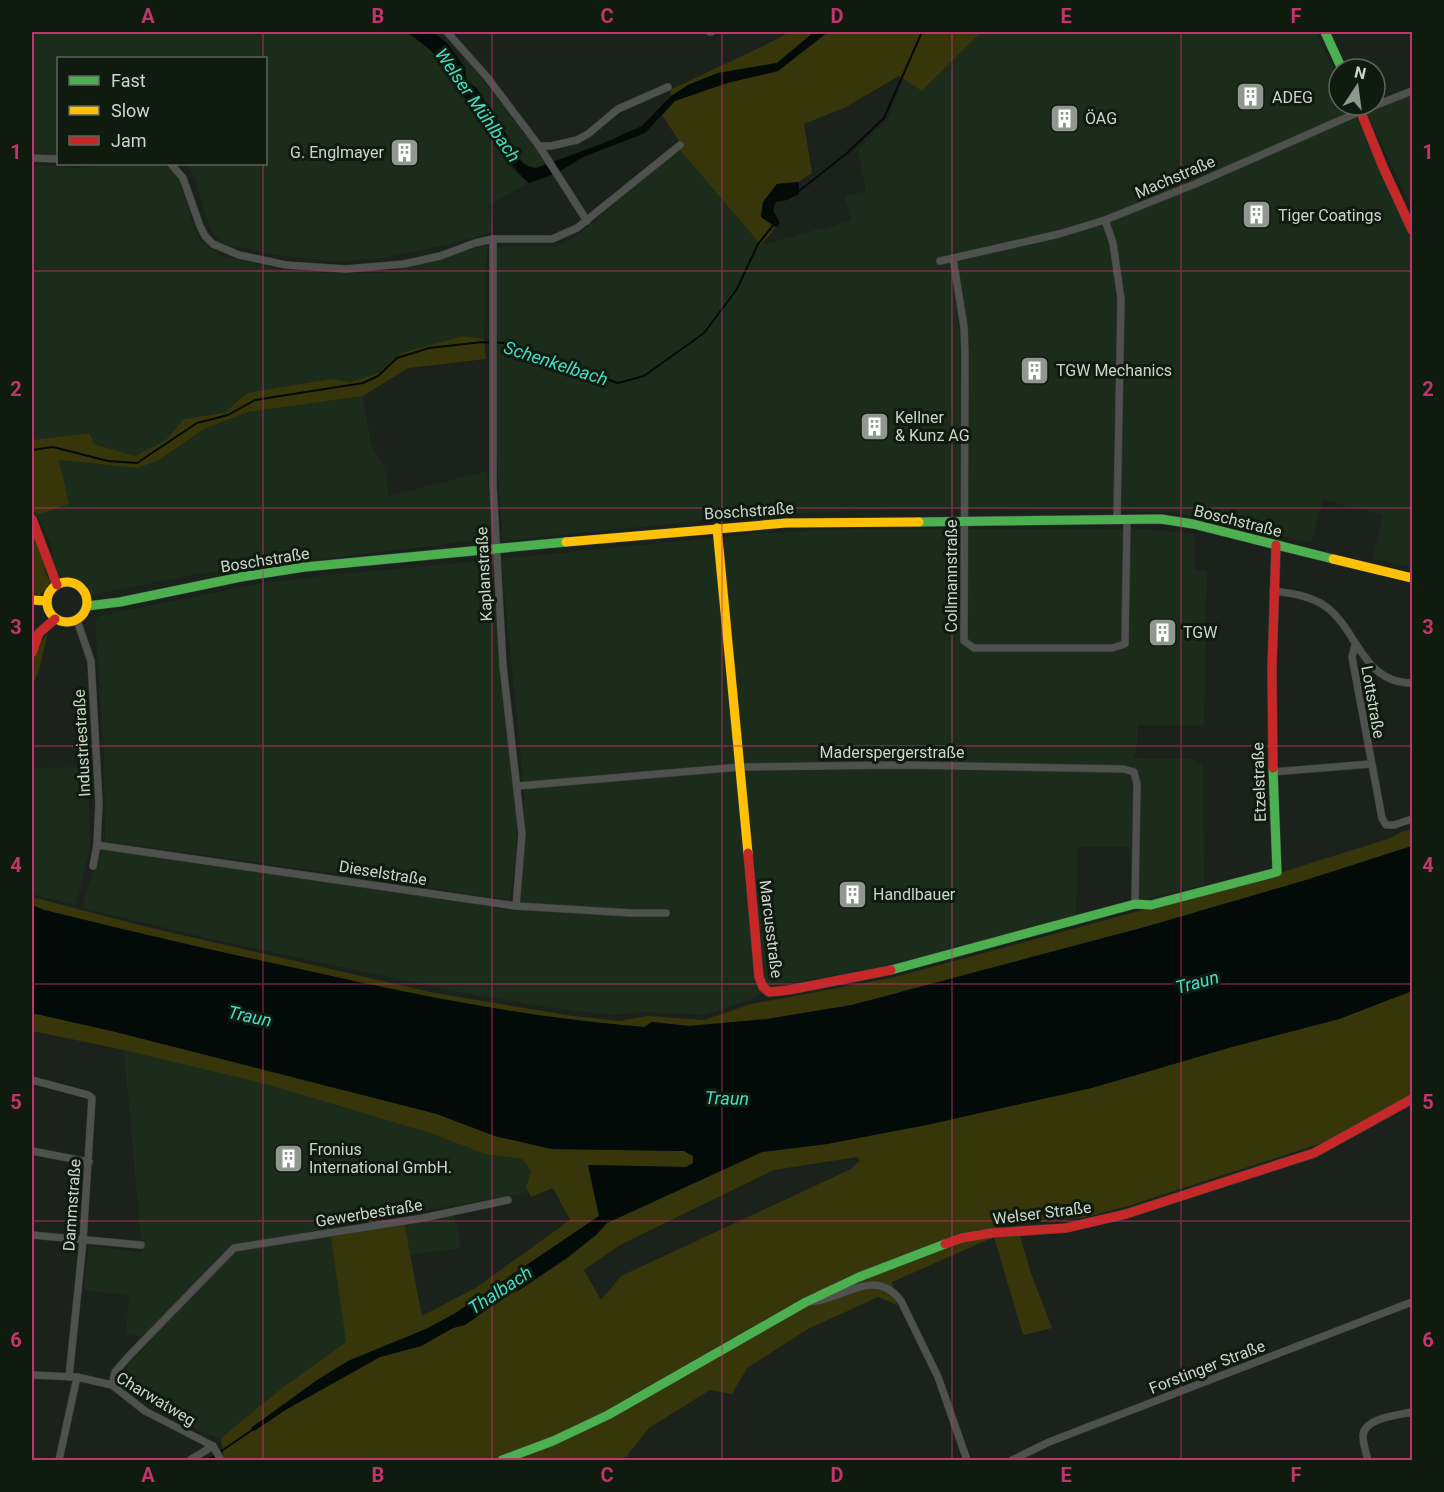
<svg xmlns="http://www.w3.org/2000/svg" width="1444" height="1492" viewBox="0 0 1444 1492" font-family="Roboto,sans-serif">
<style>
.built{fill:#1c2c1b}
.green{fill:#37350a;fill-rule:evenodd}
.water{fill:#030b09}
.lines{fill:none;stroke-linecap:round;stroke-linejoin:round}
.stream{stroke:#030b09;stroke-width:2}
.river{stroke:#030b09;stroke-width:15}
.street-casing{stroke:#383e38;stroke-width:8}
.fast-casing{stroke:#383e38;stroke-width:10}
.slow-casing{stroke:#383e38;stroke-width:10}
.jam-casing{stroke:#383e38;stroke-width:10}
.street{stroke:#4f514e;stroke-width:7}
.fast{stroke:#4caf50;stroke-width:9}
.slow{stroke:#ffc107;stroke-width:9}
.jam{stroke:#c62828;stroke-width:9}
.grid{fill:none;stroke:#c4346c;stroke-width:1.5;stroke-opacity:0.55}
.labels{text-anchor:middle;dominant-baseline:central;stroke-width:6;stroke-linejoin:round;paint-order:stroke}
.poi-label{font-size:16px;fill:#cdd6cd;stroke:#0f1b0f;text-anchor:start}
.street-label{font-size:16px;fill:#cdd6cd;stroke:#0f1b0f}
.water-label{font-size:18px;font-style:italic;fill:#45dcc6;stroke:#0f1b0f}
.neatline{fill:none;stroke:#c4346c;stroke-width:2}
.grid-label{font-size:20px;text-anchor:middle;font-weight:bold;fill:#c4346c}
</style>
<rect width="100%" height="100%" fill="#1b221b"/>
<!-- built -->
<g class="built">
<polygon points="32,32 406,32 430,48 455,77 496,145 513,170 529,183 488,205 493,232 441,246 383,258 333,262 279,255 227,245 210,230 195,178 185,164 266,164 266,58 58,58 58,154 32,153"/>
<polygon points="981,32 1316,32 1339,81 1339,105 1351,105 1412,239 1412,568 1373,558 1383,515 1323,500 1311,543 1210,519 1168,512 916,509 757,515 503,541 493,407 497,362 496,247 556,247 582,232 679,149 761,245 851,221 845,196 866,191 858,150 888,119 904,79 923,91"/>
<polygon points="464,56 547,163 536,168 525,165 503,134 491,124 481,108 484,106 466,78"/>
<polygon points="1412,95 1412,209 1367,113"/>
<polygon points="133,164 154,164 169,168 180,181 192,222 200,241 221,256 274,268 324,273 384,273 487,245 484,339 463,336 401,353 378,373 351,382 331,379 247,393 224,413 184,419 165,441 135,456 94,444 90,433 32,440 32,165 75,168"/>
<polygon points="363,396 371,444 385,469 389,496 487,471 492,533 487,539 197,574 92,595 79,582 62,577 55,570 51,543 37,515 69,504 58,460 138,468 159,460 204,429 248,412"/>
<polygon points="871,529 1148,529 1194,534 1194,569 1207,571 1204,725 1138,725 1137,746 1133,758 1192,759 1203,766 1204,885 1131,902 1131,847 1078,847 1076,915 954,949 867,969 773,986 754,998 705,1015 644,1012 613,1015 545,1007 453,991 212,939 82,908 100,847 519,911 525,845 524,791 501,559 763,533"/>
<polygon points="491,560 517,814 516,854 510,900 347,875 105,841 104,758 95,620 99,616 259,584 321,576"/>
<polygon points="79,767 88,768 90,850 75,905 32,894 32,768"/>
<polygon points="124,1050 269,1085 430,1133 485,1154 522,1159 531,1171 526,1187 529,1192 330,1228 346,1342 282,1388 221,1438 207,1434 151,1407 123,1382 128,1364 153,1339 126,1334 129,1296 84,1290 89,1246 142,1252"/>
<polygon points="454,1215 461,1248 409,1255 404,1223"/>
</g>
<!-- green -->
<g class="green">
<polygon points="790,32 814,32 777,63 718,73 688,85 671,96 670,90 765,45"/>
<polygon points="828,32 981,32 922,91 899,76 844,108 804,124 812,173 799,182 777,184 763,202 761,217 776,227 761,245 679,149 680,142 662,115 675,101 692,94 727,83 778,71"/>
<polygon points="463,336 484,339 486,359 408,368 363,396 248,412 204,429 159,460 138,468 59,460 69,504 37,515 32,508 32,440 90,433 94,444 135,456 165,441 184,419 224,413 247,393 331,379 351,382 378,373 401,353"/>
<polygon points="32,527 41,549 46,575 53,584 39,595 32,594"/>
<path d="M48,633L38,673L32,687C32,665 32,651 48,633Z"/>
<path d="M1412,830V846L1303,881L1145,927L852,1005L767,1019L689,1026L652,1022L644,1027C441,1010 242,957 44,910L32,905V897L147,927L435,993L573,1016L620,1021L647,1016L704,1020L751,1004L891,978L1279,873L1391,838L1403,831Z"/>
<path d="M1412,991V1093L1363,1122L1319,1144L1128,1206L1083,1218L997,1225L995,1237L1020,1236L1031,1273L1052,1328L1023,1335L994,1237L892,1282L897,1305L878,1297L808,1329L747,1368L732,1394L710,1390L649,1428L627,1456L618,1460H224L221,1438L282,1388L346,1342L331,1237L404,1223L422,1316L477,1287L570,1220L553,1188L531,1197L526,1187L531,1171L522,1159L485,1154L430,1133L269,1085L124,1050L32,1031V1013L116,1032L437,1114L495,1136L552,1149L684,1151L693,1156V1163L686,1167L588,1165L599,1216L454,1314L426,1329L348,1361L254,1431L287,1409L380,1357L421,1346L453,1328L465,1325L509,1294L519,1290L567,1258L596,1235L607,1223L762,1152L827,1144L931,1124L1339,1019ZM857,1157L860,1161L851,1169L621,1276L601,1300L584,1270L620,1245L774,1170Z"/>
</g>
<!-- water -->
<g class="water">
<path d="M406,32H433L447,43L465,68L466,78L484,106L481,109L491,124C509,128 511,157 526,165C529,167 533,167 536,168L604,143L642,126L671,96L688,85L718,73L777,63L814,32H828L778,71L727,83L675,101L645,133L583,157L557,173L529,183C495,153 481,111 454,76C440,58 425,44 406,32Z"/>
<polygon points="799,182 799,194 787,200 776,202 773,210 780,223 776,227 761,217 763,202 777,184"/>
<path d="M1412,846V991L1339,1019L1232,1047L1092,1088L931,1124L827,1144L762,1152L607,1223L596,1235L567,1258L519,1290L509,1294L465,1325L453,1328L421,1346L380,1357L287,1409L254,1431L251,1428L317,1380L348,1361L426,1329L454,1314L599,1216L588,1165L686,1167L693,1163V1156L684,1151L552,1149L495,1136L437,1114L116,1032L32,1013V905L44,910C132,932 220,952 309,971C420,996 531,1018 644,1027L652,1022L689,1026L767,1019L852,1005L1145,927L1303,881Z"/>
</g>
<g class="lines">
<!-- stream -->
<g class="stream">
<polyline points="799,191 846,154 884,118 922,32"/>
<polyline points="32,450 53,447 108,461 137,463 197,423 228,415 255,400 363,383 378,376 397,358 429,348 483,342 504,343 618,383 644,376 704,333 737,289 758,244 775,223"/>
<polyline points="220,1452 255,1428"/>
<polyline points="207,1460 215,1456"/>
</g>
<!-- river -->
<polyline class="river" points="470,92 501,140"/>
<defs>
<g id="street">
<polyline points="447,32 487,77 539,146 551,146 577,140 588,134 618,109 668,87"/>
<polyline points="710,32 711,32"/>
<polyline points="539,146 587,221"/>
<polyline points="32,158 58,159"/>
<polyline points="171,164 183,178 200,226 205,236 213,244 239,255 286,265 346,269 404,264 440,256 475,243 493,239 552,239 577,228 680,145"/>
<polyline points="1105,220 1113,243 1121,299 1117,519"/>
<polyline points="493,239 493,486 503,666 522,834 516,906"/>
<polyline points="953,258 964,327 965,354 964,641 974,648 1112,648 1125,644 1127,519"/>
<polyline points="940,261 1059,234 1105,220 1195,184 1361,111 1412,91"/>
<path d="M1273,591C1291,593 1306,595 1322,604C1358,626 1360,683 1412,683"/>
<polyline points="77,620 91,661 99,803 97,845 93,866"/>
<polyline points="1355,645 1352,657 1382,818 1386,825 1394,825 1412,819"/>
<polyline points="1272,772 1371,764"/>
<polyline points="518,786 740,767 903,765 1124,769 1134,772 1137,784 1135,904"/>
<polyline points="97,845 516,906 632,913 666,913"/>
<polyline points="32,1080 88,1095 92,1098 83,1241 69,1377"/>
<polyline points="32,1151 89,1162"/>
<polyline points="32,1235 141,1245"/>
<path d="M809,1302C842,1301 874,1265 901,1301L938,1377L967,1460"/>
<polyline points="32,1375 77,1377 112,1385 145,1411 213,1446 221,1460"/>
<polyline points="112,1385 115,1372 129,1356 234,1248 423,1218 508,1200"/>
<polyline points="59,1460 77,1377"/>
<polyline points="190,1460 213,1446"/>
<polyline points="1012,1460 1049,1442 1412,1302"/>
<path d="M1368,1460C1366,1453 1363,1444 1363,1436C1363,1418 1399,1415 1412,1412"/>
</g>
<g id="fast">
<polyline points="1325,32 1342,69"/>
<polyline points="919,522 1161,519 1193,524 1333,559"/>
<polyline points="87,606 120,602 241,577 305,567 566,542"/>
<polyline points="891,970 1135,904 1151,905 1277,872 1273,768"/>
<polyline points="502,1460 553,1441 608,1415 806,1302 859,1277 945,1244"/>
</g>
<g id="slow">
<polyline points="717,528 748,853"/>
<polyline points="566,542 786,523 919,522"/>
<polyline points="1333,559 1412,578"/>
<circle cx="67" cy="602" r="20"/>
<polyline points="32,600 47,601"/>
</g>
<g id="jam">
<polyline points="1358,105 1383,167 1412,230"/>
<polyline points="32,519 57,585"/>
<polyline points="32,653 39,633 55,619"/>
<polyline points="1273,768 1272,668 1276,545"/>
<polyline points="748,853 759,977 763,987 769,992 789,990 891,970"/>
<polyline points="945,1244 962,1238 992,1233 1066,1228 1126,1214 1314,1153 1412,1099"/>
</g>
</defs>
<!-- street casing -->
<use href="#street" class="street-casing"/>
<!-- fast casing -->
<use href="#fast" class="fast-casing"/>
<!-- slow casing -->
<use href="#slow" class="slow-casing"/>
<!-- jam casing -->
<use href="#jam" class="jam-casing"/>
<!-- street -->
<use href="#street" class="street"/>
<!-- fast -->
<use href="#fast" class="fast"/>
<!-- slow -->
<use href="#slow" class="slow"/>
<!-- jam -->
<use href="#jam" class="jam"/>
</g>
<!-- grid -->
<path class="grid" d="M263,32V58M492,32V1460M722,32V1460M952,32V1460M1181,32V1460M263,164V1460M32,271H1412M32,508H1412M32,746H1412M32,984H1412M32,1221H1412"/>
<!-- icons -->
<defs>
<symbol id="building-square" viewBox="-11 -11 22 22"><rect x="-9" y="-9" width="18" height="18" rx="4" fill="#8f978f" stroke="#0f1b0f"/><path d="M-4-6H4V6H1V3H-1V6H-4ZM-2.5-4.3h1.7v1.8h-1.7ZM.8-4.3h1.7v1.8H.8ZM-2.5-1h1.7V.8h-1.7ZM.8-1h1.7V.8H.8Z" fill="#fff"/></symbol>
</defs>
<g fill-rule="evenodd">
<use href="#building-square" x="1234" y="80" width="33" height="33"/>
<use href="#building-square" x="1048" y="102" width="33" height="33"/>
<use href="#building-square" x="388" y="136" width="33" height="33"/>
<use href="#building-square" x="1240" y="198" width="33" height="33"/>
<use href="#building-square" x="1018" y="354" width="33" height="33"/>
<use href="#building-square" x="858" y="410" width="33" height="33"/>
<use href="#building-square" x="1146" y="616" width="33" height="33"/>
<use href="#building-square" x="836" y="878" width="33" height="33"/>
<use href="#building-square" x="272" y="1142" width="33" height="33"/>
</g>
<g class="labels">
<!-- poi labels -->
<g class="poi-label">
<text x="1272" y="97">ADEG</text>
<text x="1085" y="118">ÖAG</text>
<text x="384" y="152" text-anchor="end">G. Englmayer</text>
<text x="1278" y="215">Tiger Coatings</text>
<text x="1056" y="370">TGW Mechanics</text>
<text x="895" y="417">Kellner<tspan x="895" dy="18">&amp; Kunz AG</tspan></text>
<text x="1183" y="632">TGW</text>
<text x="873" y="894">Handlbauer</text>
<text x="309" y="1149">Fronius<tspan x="309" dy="18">International GmbH.</tspan></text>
</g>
<!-- street labels -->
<g class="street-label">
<text transform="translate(1175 177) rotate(-23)">Machstraße</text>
<text transform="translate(749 511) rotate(-4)">Boschstraße</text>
<text transform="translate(1238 521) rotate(14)">Boschstraße</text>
<text transform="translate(265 560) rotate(-9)">Boschstraße</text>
<text transform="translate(484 574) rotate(-93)">Kaplanstraße</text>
<text transform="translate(951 576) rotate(-90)">Collmannstraße</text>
<text transform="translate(1373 702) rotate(80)">Lottstraße</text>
<text transform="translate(82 743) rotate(-93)">Industriestraße</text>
<text x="892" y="752">Maderspergerstraße</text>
<text transform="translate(1259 782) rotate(-92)">Etzelstraße</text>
<text transform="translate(383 873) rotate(9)">Dieselstraße</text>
<text transform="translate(771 929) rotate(83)">Marcusstraße</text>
<text transform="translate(72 1205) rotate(-86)">Dammstraße</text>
<text transform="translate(369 1213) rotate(-9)">Gewerbestraße</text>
<text transform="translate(1042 1213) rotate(-7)">Welser Straße</text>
<text transform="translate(1207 1367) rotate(-21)">Forstinger Straße</text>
<text transform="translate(156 1399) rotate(31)">Charwatweg</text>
</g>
<!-- water labels -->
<g class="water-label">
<text transform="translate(478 105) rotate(55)">Welser Mühlbach</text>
<text transform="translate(556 363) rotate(18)">Schenkelbach</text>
<text transform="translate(1197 982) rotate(-15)">Traun</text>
<text transform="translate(250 1016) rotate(12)">Traun</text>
<text transform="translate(727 1098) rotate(1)">Traun</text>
<text transform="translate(500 1290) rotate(-33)">Thalbach</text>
</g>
</g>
<!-- border -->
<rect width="1444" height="1492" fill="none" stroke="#0f1b0f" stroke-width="66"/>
<!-- legend -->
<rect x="57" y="57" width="210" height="108" fill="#0f1b0f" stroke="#5b665b" stroke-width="1.5"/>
<rect x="69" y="76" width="30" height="9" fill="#4caf50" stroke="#5b665b" stroke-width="1.5"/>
<text x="111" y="87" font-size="18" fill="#cdd6cd">Fast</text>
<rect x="69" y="106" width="30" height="9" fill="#ffc107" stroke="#5b665b" stroke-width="1.5"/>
<text x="111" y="117" font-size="18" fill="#cdd6cd">Slow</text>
<rect x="69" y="136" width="30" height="9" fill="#c62828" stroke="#5b665b" stroke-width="1.5"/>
<text x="111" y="147" font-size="18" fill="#cdd6cd">Jam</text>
<!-- north arrow -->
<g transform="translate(1357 87) rotate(13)"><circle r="28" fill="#0f1b0f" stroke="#5b665b" stroke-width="1.5"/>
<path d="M0-4.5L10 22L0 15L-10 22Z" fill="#8f978f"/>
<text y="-9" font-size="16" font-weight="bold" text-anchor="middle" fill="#cdd6cd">N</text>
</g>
<rect x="33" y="33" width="1378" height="1426" class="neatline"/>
<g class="grid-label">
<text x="148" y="23">A</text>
<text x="378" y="23">B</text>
<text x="607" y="23">C</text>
<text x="837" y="23">D</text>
<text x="1066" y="23">E</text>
<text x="1296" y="23">F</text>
<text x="16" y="159">1</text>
<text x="1428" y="159">1</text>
<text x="16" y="396">2</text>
<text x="1428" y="396">2</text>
<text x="16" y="634">3</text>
<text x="1428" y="634">3</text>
<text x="16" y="872">4</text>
<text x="1428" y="872">4</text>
<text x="16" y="1109">5</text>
<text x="1428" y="1109">5</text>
<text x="16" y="1347">6</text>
<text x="1428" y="1347">6</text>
<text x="148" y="1482">A</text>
<text x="378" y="1482">B</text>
<text x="607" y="1482">C</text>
<text x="837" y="1482">D</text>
<text x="1066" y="1482">E</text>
<text x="1296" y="1482">F</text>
</g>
</svg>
